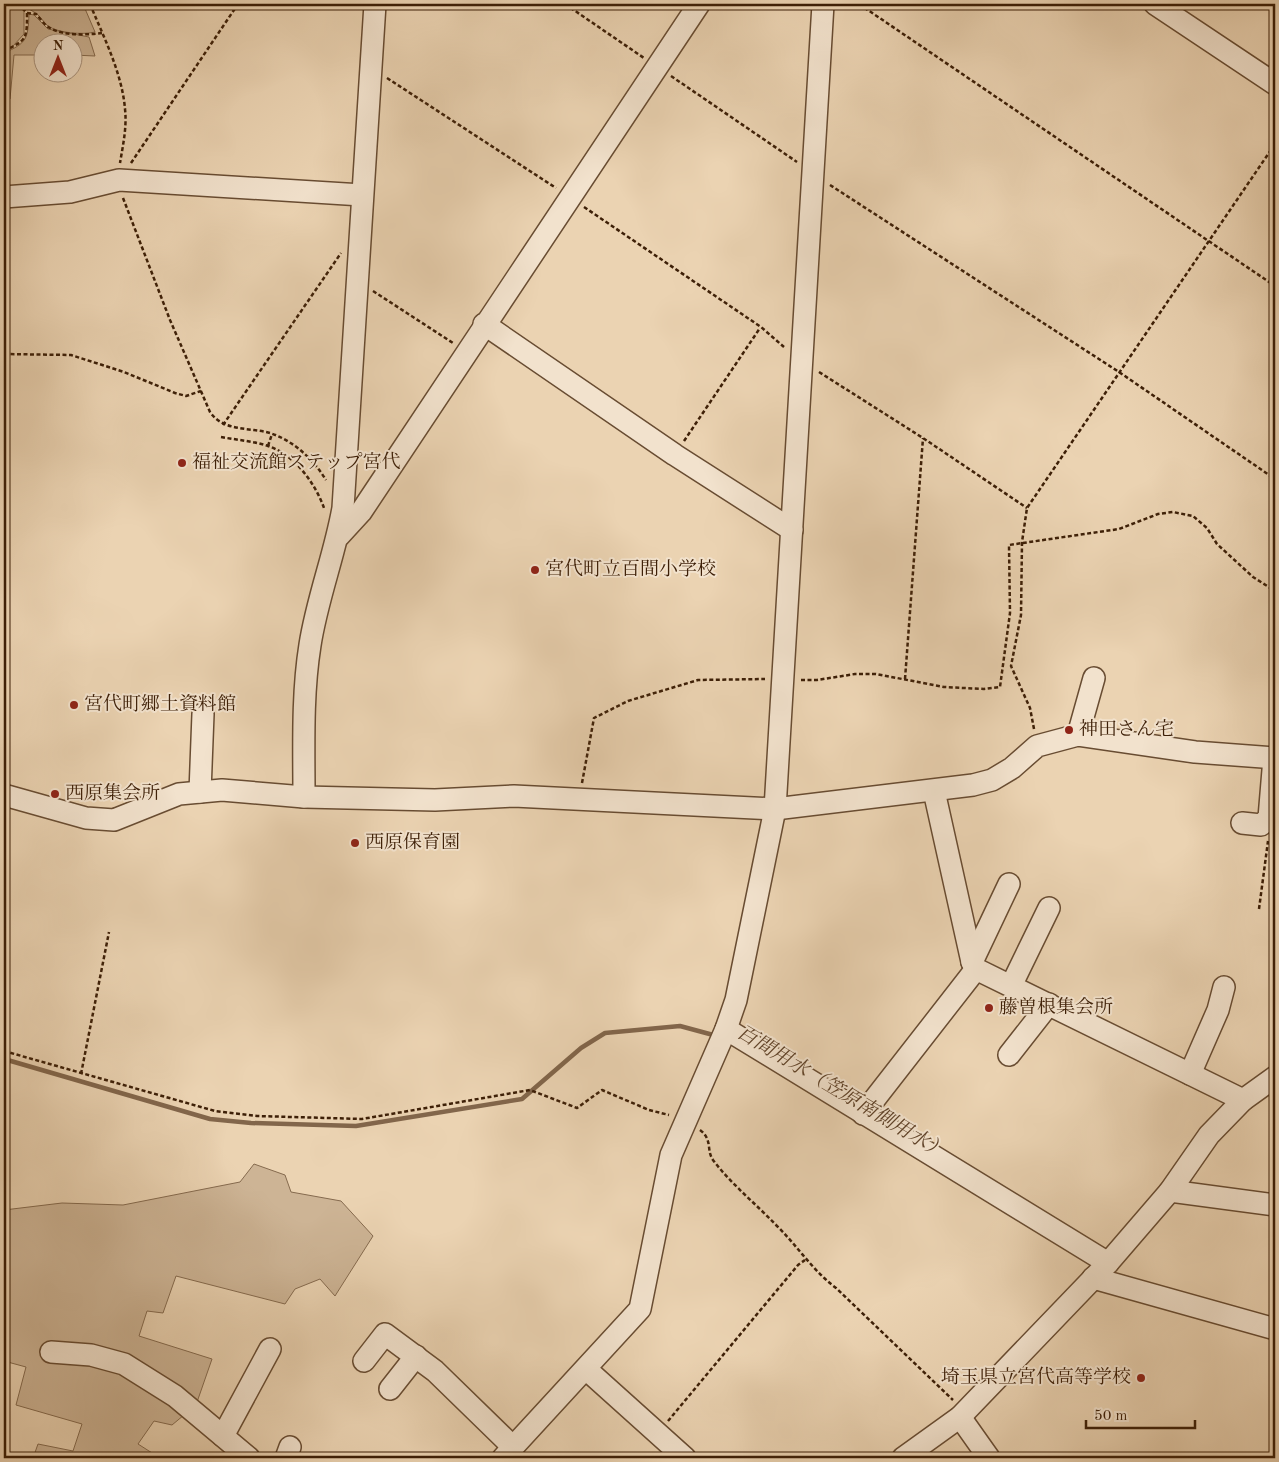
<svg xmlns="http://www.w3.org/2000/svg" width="1279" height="1462" viewBox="0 0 1279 1462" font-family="'Old Standard TT','Noto Serif JP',serif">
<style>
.green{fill:#cdb495;stroke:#856a4e}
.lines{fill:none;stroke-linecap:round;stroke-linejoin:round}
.stream{stroke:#82664b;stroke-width:4.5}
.minor-casing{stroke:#684c32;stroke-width:24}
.path{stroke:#3d1f07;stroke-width:2.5;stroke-dasharray:4 2.5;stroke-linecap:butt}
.minor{stroke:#f2e2cd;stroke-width:21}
.poi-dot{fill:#8f2418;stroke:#f2e2cd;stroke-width:2}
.labels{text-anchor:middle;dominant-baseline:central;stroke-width:4;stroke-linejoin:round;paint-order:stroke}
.poi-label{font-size:19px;fill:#3d1f07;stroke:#f2e2cd;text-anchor:start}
.water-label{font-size:20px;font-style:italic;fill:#604329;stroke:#f2e2cd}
</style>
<rect width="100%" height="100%" fill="#ebd3b2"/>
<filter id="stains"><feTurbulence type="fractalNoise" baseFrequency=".004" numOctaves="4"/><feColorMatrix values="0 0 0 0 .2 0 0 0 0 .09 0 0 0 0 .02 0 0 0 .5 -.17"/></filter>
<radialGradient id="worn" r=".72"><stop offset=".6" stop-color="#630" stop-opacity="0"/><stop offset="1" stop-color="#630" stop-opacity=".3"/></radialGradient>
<!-- green -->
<g class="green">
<polygon points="7,4 16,4 24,11 24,34 13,46 4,49 4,8"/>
<path d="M21,4H83L95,32C83,35 58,33 48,26C44,23 41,17 37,14C32,10 27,9 21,4Z"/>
<path d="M29,14L34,15L48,29L89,37L95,56L73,55L72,42H42V55H14L10,99L4,98V53C27,43 28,39 29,14Z"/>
<polygon points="254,1164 285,1175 291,1192 341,1201 373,1236 335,1296 320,1279 295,1289 285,1304 176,1276 163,1313 147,1311 139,1336 212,1359 196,1405 172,1425 154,1421 138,1444 160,1458 33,1458 38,1444 73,1451 82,1424 16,1405 26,1367 4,1361 4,1210 62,1203 123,1205 240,1182"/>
</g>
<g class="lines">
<!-- stream -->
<polyline class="stream" points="4,1059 210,1119 251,1123 356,1126 522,1099 581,1048 605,1033 680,1026 717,1036"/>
<defs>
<g id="minor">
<polyline points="1155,4 1275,84"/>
<polyline points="4,197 70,192 119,180 362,195"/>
<polyline points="484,324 675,455 792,530"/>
<polyline points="339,536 361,512 699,4"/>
<polyline points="1078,735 1094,678"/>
<polyline points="934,791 972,962 976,969 1243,1100"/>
<polyline points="200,792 203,714"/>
<polyline points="4,795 86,818 114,820 179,794 222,790 304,797 435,800 514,796 775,809 973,785 992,780 1012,768 1037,746 1078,735 1195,752 1275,758"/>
<path d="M304,797C304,747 302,695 310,645C317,599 335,554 343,508L375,4"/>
<polyline points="1242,823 1261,825 1269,818 1274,758"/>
<polyline points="972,962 1009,884"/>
<polyline points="1011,986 1049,908"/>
<polyline points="726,1029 1108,1263"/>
<polyline points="1009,1055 1049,1004"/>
<polyline points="1190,1074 1218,1010 1224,987"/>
<polyline points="863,1114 976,969"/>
<polyline points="1170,1191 1275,1205"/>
<polyline points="1093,1278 1275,1329"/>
<polyline points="51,1352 91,1355 124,1364 175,1396 249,1458"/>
<polyline points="364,1361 385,1334 435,1371 513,1447"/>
<polyline points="586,1369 685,1458"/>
<polyline points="390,1389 416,1356"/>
<polyline points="960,1417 989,1458"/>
<polyline points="223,1436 270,1349"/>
<polyline points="286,1458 290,1447"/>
<polyline points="503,1458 640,1309 671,1155 726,1029 736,1000 775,809 823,4"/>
<polyline points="903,1458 960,1417 1108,1263 1170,1191 1209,1135 1243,1100 1275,1077"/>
</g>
</defs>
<!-- minor casing -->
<use href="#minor" class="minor-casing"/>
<!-- path -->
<g class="path">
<path d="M90,4C104,38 122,73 125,109C127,127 123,145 120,163"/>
<polyline points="565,4 644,58"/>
<polyline points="859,4 1275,286"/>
<path d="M27,13L36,14C40,18 44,25 50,28C63,36 88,35 102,33"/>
<path d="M4,51C27,40 27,39 27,13L18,4"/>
<polyline points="671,76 797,162"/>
<polyline points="387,78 556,188"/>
<polyline points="131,163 238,4"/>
<polyline points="830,185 1119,372 1275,479"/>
<path d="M123,198L170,320L210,412C224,432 249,427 270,433C294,441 313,459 326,480"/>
<polyline points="584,207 761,327 784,347"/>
<polyline points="373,291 453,343"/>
<polyline points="4,354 71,355 124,372 175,393 186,396 201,391"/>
<polyline points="819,372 923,438 1027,508"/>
<polyline points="223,425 341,253"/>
<path d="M221,437C237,440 253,441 268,446C295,455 315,483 324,508"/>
<polyline points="684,441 760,328"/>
<polyline points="268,446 272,434"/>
<polyline points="905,679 923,438"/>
<polyline points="801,680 817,680 855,674 876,674 944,687 984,689 1000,687 1010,613 1009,545 1119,529 1158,514 1173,512 1193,516 1207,528 1217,544 1253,577 1275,591"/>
<polyline points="1034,729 1030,708 1011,666 1021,615 1022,542 1027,508 1275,144"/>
<polyline points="582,783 594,718 628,701 698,680 765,679"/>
<polyline points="1259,909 1268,841"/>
<polyline points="4,1051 215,1111 257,1116 362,1119 530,1090 577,1108 602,1090 649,1110 669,1115"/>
<polyline points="81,1074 109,932"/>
<path d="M700,1130C713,1140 706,1150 713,1160C731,1184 755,1203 775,1224C797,1245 811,1269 836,1288L953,1400"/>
<polyline points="668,1421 798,1265 805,1260"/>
</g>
<!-- minor -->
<use href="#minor" class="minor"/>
</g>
<!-- markers -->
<g class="poi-dot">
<circle cx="182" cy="463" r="5"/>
<circle cx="535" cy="570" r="5"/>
<circle cx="74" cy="705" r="5"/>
<circle cx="1069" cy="730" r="5"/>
<circle cx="55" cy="794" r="5"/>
<circle cx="355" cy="843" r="5"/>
<circle cx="989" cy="1008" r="5"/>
<circle cx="1141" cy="1378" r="5"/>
</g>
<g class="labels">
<!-- poi labels -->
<g class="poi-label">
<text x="192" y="463">福祉交流館ステップ宮代</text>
<text x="545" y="570">宮代町立百間小学校</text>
<text x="84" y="705">宮代町郷土資料館</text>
<text x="1079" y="730">神田さん宅</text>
<text x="65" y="794">西原集会所</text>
<text x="365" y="843">西原保育園</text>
<text x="999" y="1008">藤曽根集会所</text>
<text x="1131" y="1378" text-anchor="end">埼玉県立宮代高等学校</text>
</g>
<!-- water labels -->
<g class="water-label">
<text transform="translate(841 1093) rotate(31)">百間用水（笠原南側用水）</text>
</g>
</g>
<!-- margin -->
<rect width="1279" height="1462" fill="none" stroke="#ebd3b2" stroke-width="20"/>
<rect x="5" y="5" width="1269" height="1452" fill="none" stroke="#3d1f07" stroke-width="2.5"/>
<rect x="10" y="10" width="1259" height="1442" fill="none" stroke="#3d1f07"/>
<!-- north arrow -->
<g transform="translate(58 58)"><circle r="24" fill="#f2e2cd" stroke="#aa947e"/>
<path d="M0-4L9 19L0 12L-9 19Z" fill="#8f2418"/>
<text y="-8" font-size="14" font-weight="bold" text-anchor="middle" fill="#3d1f07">N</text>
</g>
<!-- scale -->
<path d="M1086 1420v8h109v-8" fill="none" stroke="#3d1f07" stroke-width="2.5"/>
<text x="1094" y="1420" font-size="15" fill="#3d1f07" stroke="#f2e2cd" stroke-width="4" paint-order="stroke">50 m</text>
<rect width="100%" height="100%" filter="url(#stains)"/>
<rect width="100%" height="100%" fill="url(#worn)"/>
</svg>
